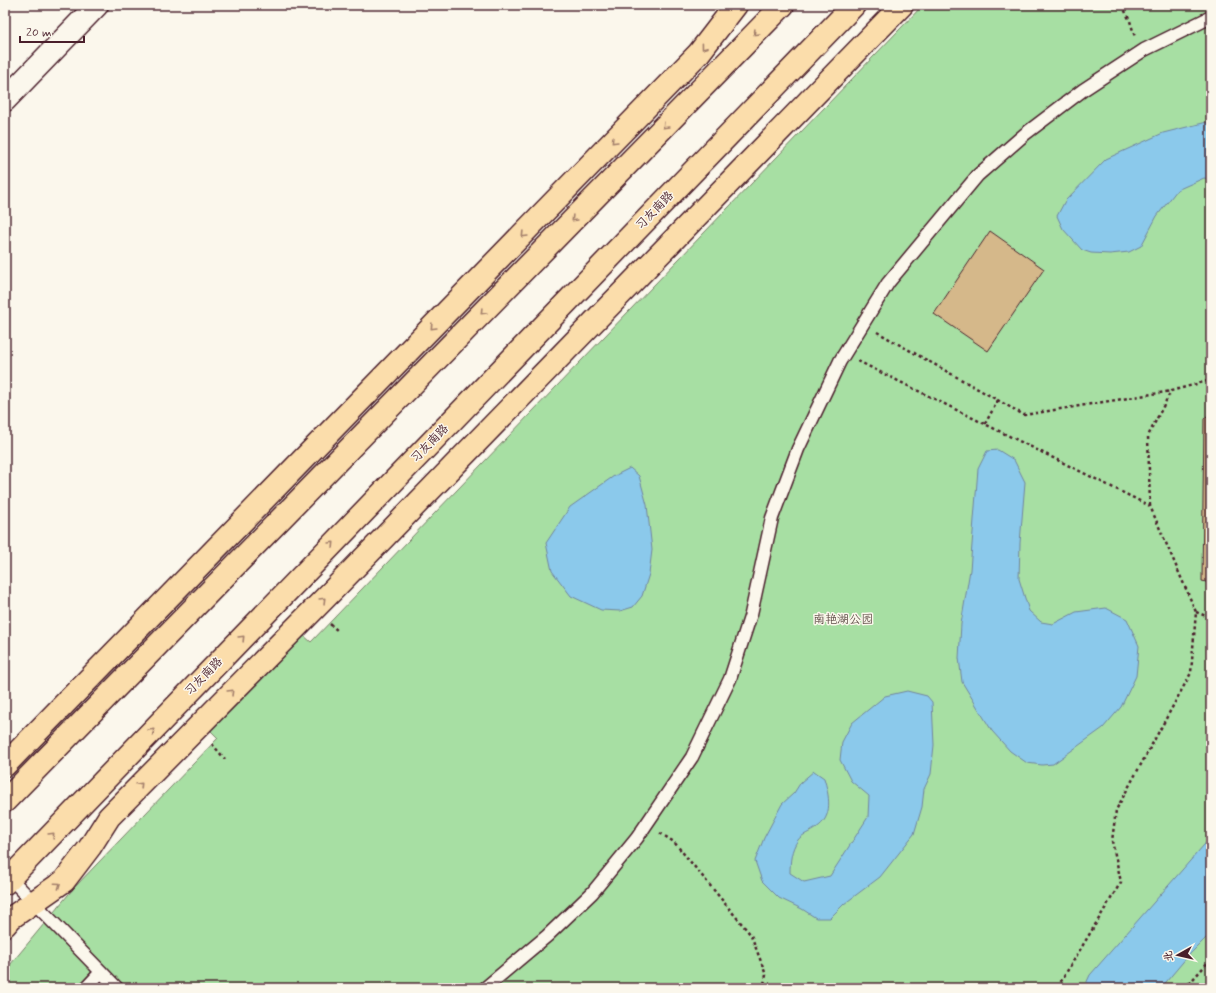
<svg xmlns="http://www.w3.org/2000/svg" width="1216" height="993" viewBox="0 0 1216 993" font-family="Mynerve,'LXGW WenKai TC',sans-serif">
<style>
.green{fill:#a7dfa3;stroke:#787f67}
.water{fill:#8bc9eb;stroke:#71859e}
.building{fill:#d5b88a;stroke:#4a1f2b}
.lines{fill:none;stroke-linecap:round;stroke-linejoin:round}
.lane-casing{stroke:#4a1f2b;stroke-width:15}
.secondary-casing{stroke:#4a1f2b;stroke-width:25}
.primary-casing{stroke:#4a1f2b;stroke-width:25}
.path{stroke:#4a1f2b;stroke-width:2.5;stroke-dasharray:3 3;stroke-linecap:butt}
.lane{stroke:#fbf7ec;stroke-width:12}
.secondary{stroke:#fbf7ec;stroke-width:22}
.primary{stroke:#fbddab;stroke-width:22}
.oneway{stroke:#a27e6b}
.labels{text-anchor:middle;dominant-baseline:central;stroke-width:3;stroke-linejoin:round;paint-order:stroke}
.street-label{font-size:12px;fill:#4a1f2b;stroke:#fbf7ec}
.park-label{font-size:12px;fill:#614f49;stroke:#fbf7ec}
</style>
<rect width="100%" height="100%" fill="#fbf7ec"/>
<filter id="ink" filterUnits="userSpaceOnUse"><feTurbulence type="fractalNoise" baseFrequency=".025" numOctaves="2"/><feDisplacementMap in="SourceGraphic" scale="8" xChannelSelector="R" yChannelSelector="G"/><feConvolveMatrix kernelMatrix="1 2 1 2 8 2 1 2 1" color-interpolation-filters="sRGB"/></filter>
<g filter="url(#ink)">
<!-- green -->
<polygon class="green" points="923,5 1211,5 1211,988 5,988 5,971 73,889 218,738 209,729 302,634 311,642"/>
<!-- water -->
<g class="water">
<polygon points="1211,121 1211,179 1204,178 1177,190 1157,216 1141,246 1129,252 1110,254 1091,253 1082,250 1063,229 1057,216 1065,201 1106,159 1163,133"/>
<polygon points="998,450 1014,460 1025,482 1020,543 1019,579 1029,611 1041,622 1053,624 1076,612 1106,608 1127,619 1139,646 1136,676 1121,707 1103,728 1053,764 1042,765 1027,763 1010,751 992,731 962,682 959,658 961,624 970,570 978,469 987,451"/>
<polygon points="630,468 639,476 647,505 652,550 649,574 642,596 633,607 620,611 601,610 571,596 552,571 546,543 570,507 614,476"/>
<path d="M907,691L927,696L932,702L934,745L931,774L924,789L922,807L914,834L880,877L844,904L830,918H816L802,909L779,898L762,881L755,861L764,838L782,804L794,793L801,782L814,771L824,778C829,795 834,817 816,828C811,832 801,835 798,840C791,849 790,862 790,873L804,882L830,876L868,817L869,796L851,781L840,760L842,742L852,723L885,696Z"/>
<polygon points="1211,837 1211,933 1188,956 1161,988 1084,988 1090,975"/>
</g>
<!-- building -->
<g class="building">
<polygon points="990,231 1044,269 988,351 934,314"/>
<polygon points="1211,412 1211,583 1202,581 1204,419"/>
</g>
<g class="lines">
<defs>
<g id="lane">
<polyline points="10,878 117,988"/>
<polyline points="86,988 101,972"/>
<polyline points="485,988 547,936 592,893 637,838 692,757 730,679 751,614 772,518 798,449 840,361 888,283 978,175 1025,134 1083,90 1144,50 1211,17"/>
</g>
<polyline id="secondary" points="5,100 97,5"/>
<g id="primary">
<polyline points="5,765 699,53 736,5"/>
<polyline points="5,801 783,5"/>
<polyline points="5,883 854,5"/>
<polyline points="5,925 11,918 64,881 90,847 109,817 331,592 902,5"/>
</g>
</defs>
<!-- lane casing -->
<use href="#lane" class="lane-casing"/>
<!-- secondary casing -->
<use href="#secondary" class="secondary-casing"/>
<!-- primary casing -->
<use href="#primary" class="primary-casing"/>
<!-- path -->
<g class="path">
<polyline points="1122,5 1130,21 1135,37"/>
<polyline points="877,332 1024,415 1171,391"/>
<polyline points="858,361 1150,506 1196,612 1191,673 1116,810 1112,841 1121,882 1057,988"/>
<polyline points="985,424 998,400"/>
<polyline points="1150,506 1148,436 1171,391 1211,380"/>
<polyline points="1196,612 1211,618"/>
<polyline points="330,624 338,631"/>
<polyline points="212,744 225,759"/>
<polyline points="660,833 674,842 751,935 766,975 763,988"/>
<polyline points="1185,988 1211,959"/>
</g>
<!-- lane -->
<use href="#lane" class="lane"/>
<!-- secondary -->
<use href="#secondary" class="secondary"/>
<!-- primary -->
<use href="#primary" class="primary"/>
</g>
<!-- one-way arrows -->
<defs><path id="oneway-chevron" d="M-2-3.5L2.5 0L-2 3.5" fill="none" stroke-width="1.6" stroke-linecap="round" stroke-linejoin="round"/></defs>
<g class="oneway">
<use href="#oneway-chevron" transform="translate(756 33) rotate(134)"/>
<use href="#oneway-chevron" transform="translate(704 47) rotate(127)"/>
<use href="#oneway-chevron" transform="translate(665 126) rotate(134)"/>
<use href="#oneway-chevron" transform="translate(614 141) rotate(134)"/>
<use href="#oneway-chevron" transform="translate(574 219) rotate(134)"/>
<use href="#oneway-chevron" transform="translate(524 235) rotate(134)"/>
<use href="#oneway-chevron" transform="translate(483 312) rotate(134)"/>
<use href="#oneway-chevron" transform="translate(433 327) rotate(134)"/>
<use href="#oneway-chevron" transform="translate(332 544) rotate(-46)"/>
<use href="#oneway-chevron" transform="translate(323 600) rotate(-45)"/>
<use href="#oneway-chevron" transform="translate(242 638) rotate(-46)"/>
<use href="#oneway-chevron" transform="translate(231 692) rotate(-45)"/>
<use href="#oneway-chevron" transform="translate(152 731) rotate(-46)"/>
<use href="#oneway-chevron" transform="translate(140 785) rotate(-46)"/>
<use href="#oneway-chevron" transform="translate(52 835) rotate(-46)"/>
<use href="#oneway-chevron" transform="translate(58 885) rotate(-35)"/>
</g>
</g>
<g class="labels">
<!-- street labels -->
<g class="street-label">
<text transform="translate(655 211) rotate(-46)">习友南路</text>
<text transform="translate(430 444) rotate(-46)">习友南路</text>
<text transform="translate(204 677) rotate(-46)">习友南路</text>
</g>
<!-- park labels -->
<g class="park-label">
<text x="843" y="620">南艳湖公园</text>
</g>
</g>
<!-- margin -->
<rect width="1216" height="993" fill="none" stroke="#fbf7ec" stroke-width="20"/>
<rect x="10" y="10" width="1196" height="973" fill="none" stroke="#4a1f2b" stroke-width="1.5" filter="url(#ink)"/>
<!-- north arrow -->
<g transform="translate(1178 955) rotate(262)" stroke="#fbf7ec" stroke-width="3" paint-order="stroke">
<path d="M0-3L7 15L0 10L-7 15Z" fill="#4a1f2b"/>
<text y="-6" font-size="11" font-weight="bold" text-anchor="middle" fill="#4a1f2b">北</text>
</g>
<!-- scale -->
<path d="M20 36v6h64v-6" fill="none" stroke="#4a1f2b" stroke-width="2"/>
<text x="26" y="36" font-size="12" fill="#4a1f2b" stroke="#fbf7ec" stroke-width="3" paint-order="stroke">20 m</text>
</svg>
